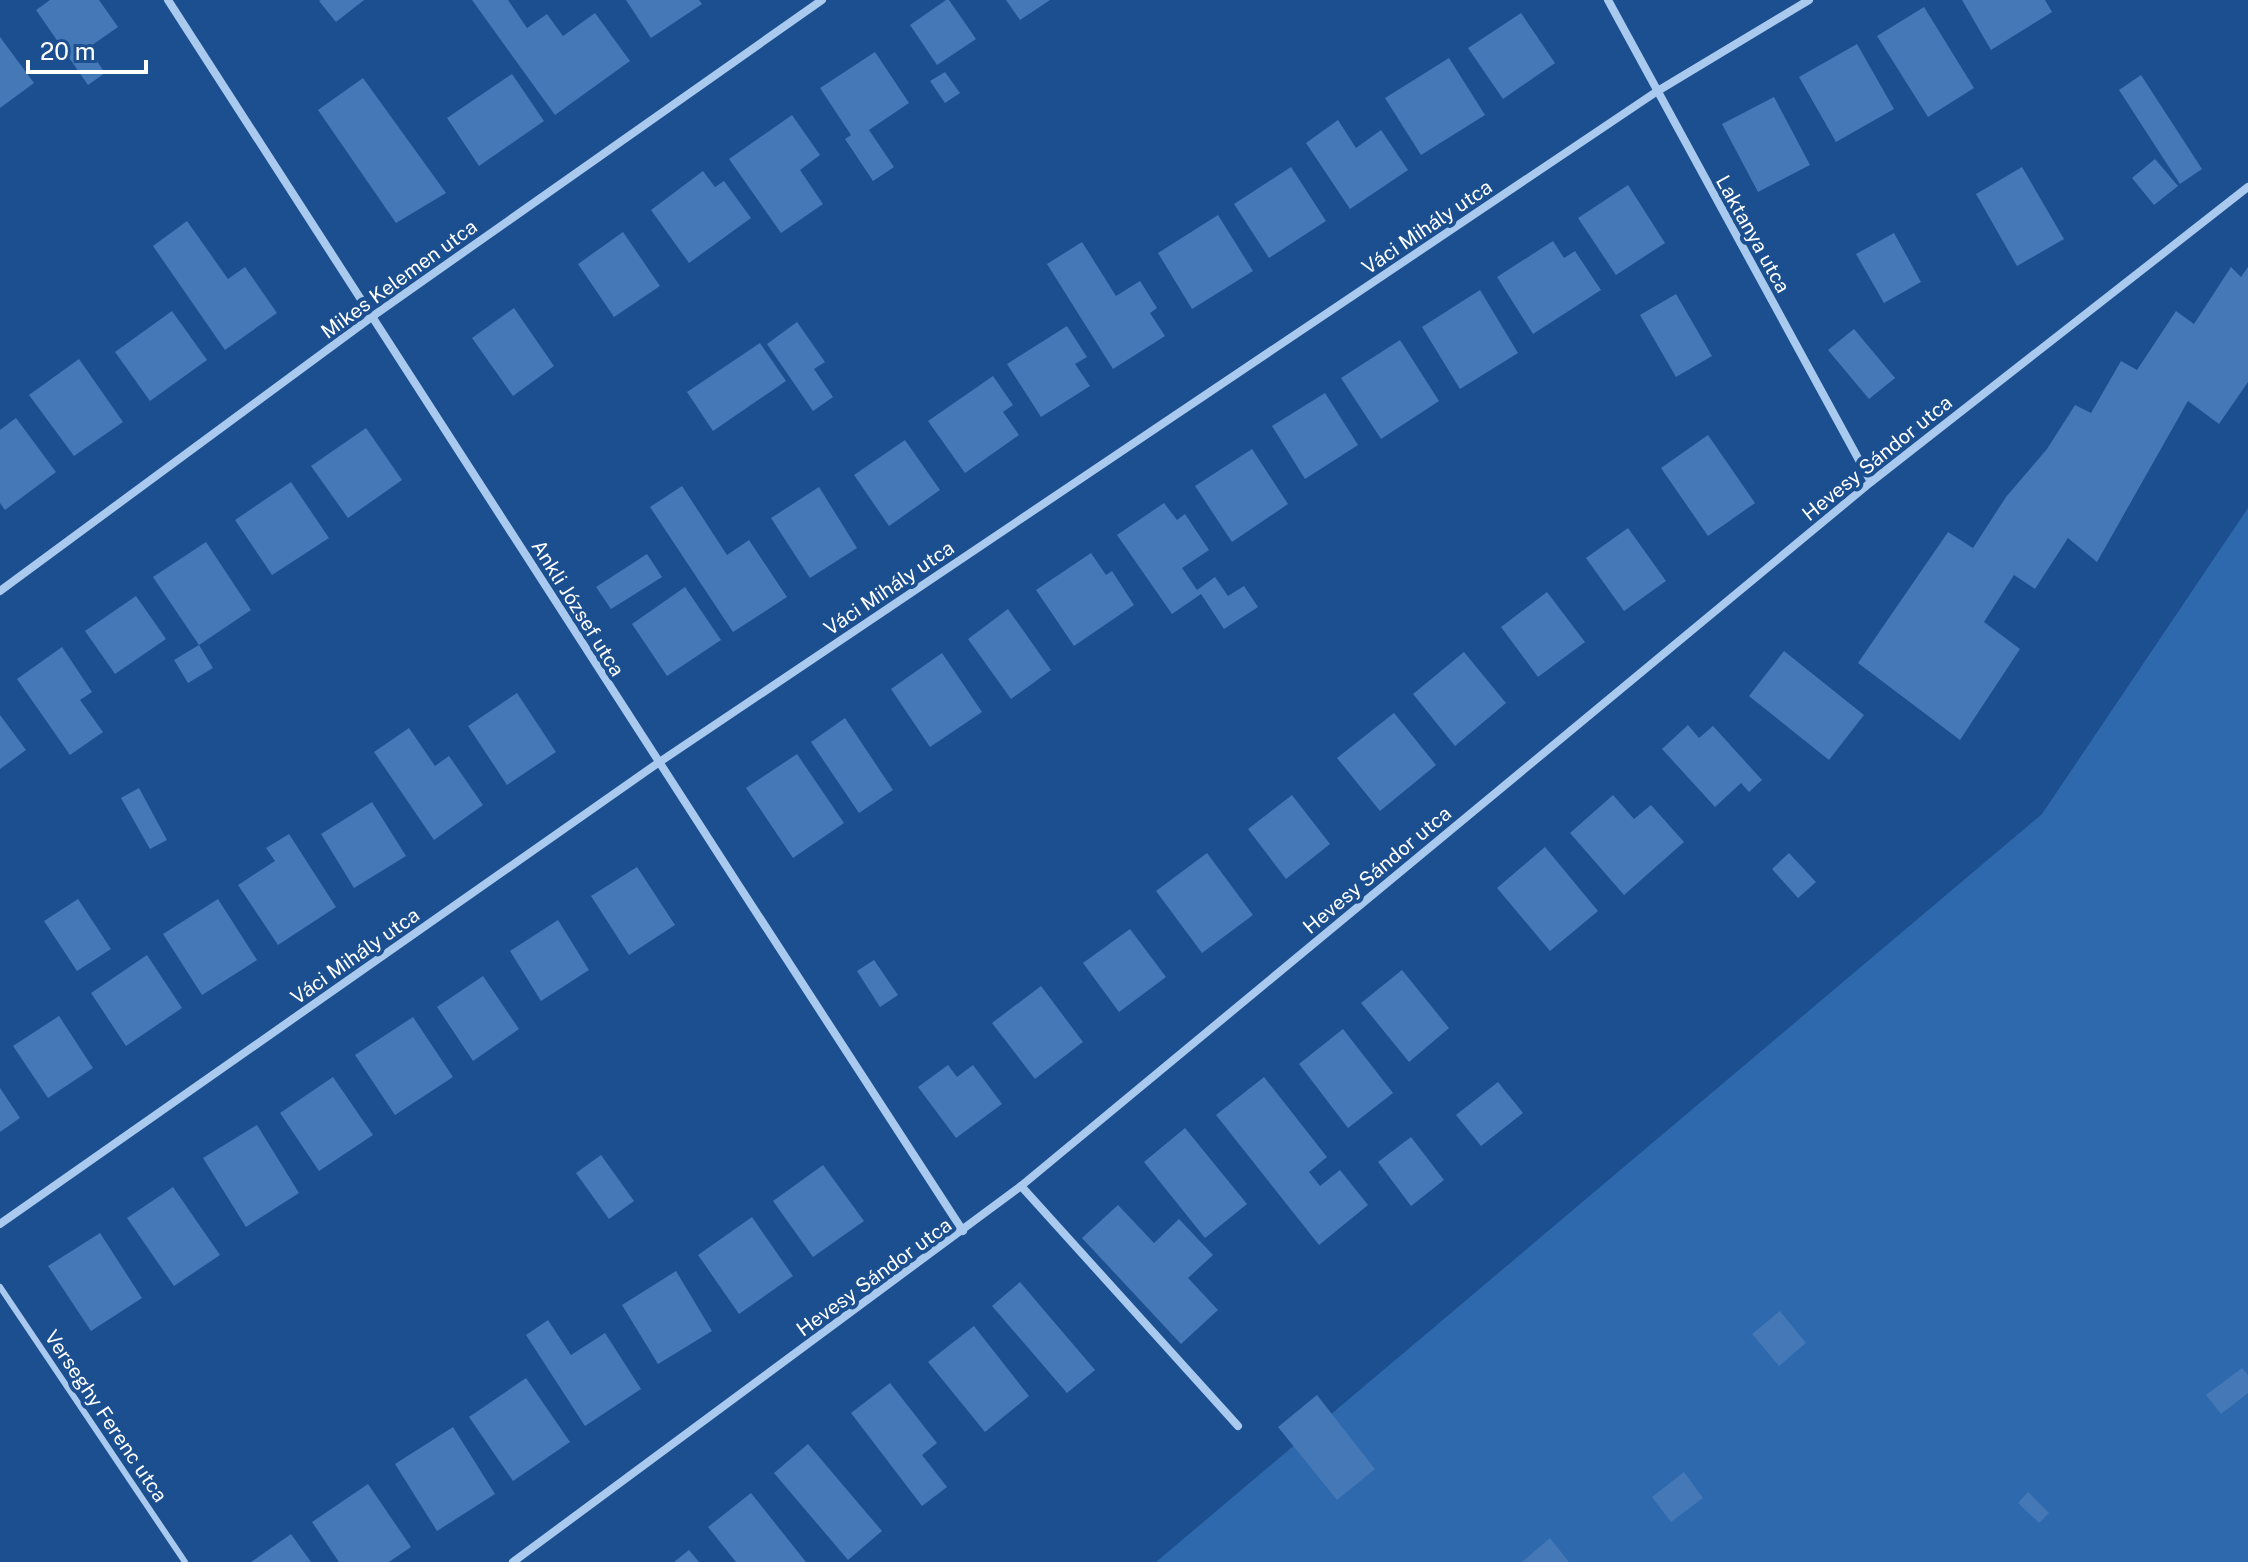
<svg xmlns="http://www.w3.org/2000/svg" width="2248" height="1562" viewBox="0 0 2248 1562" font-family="'Public Sans',sans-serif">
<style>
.green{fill:#2e69ad}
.building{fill:#4478b7}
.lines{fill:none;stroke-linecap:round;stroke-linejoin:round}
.lane{stroke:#a9c9ee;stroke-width:6}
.street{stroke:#a9c9ee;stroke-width:8}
.labels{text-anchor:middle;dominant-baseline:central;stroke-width:8;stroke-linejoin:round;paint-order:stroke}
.street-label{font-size:20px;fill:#fff;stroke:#1b4f8f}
</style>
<rect width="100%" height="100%" fill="#1b4f8f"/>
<!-- green -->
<polygon class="green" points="2248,508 2248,1562 1156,1562 2042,814"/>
<!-- building -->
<g class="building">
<polygon points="50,0 99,0 118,27 88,48 105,73 88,85 36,10"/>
<polygon points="321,0 364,0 336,22 319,1"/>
<polygon points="472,0 508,0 527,28 547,14 563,36 595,13 630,61 555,115"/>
<polygon points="626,0 699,0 702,4 651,38"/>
<polygon points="946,0 949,0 976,39 937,65 910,25"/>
<polygon points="1006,0 1050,0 1020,20"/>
<polygon points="1962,0 2045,0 2052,12 1991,50"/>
<polygon points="1924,7 1974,88 1928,117 1877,36"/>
<polygon points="1521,13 1555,63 1503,99 1468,48"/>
<polygon points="0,37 34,83 0,108"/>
<polygon points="1857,44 1894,109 1836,142 1799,77"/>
<polygon points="875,52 909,103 869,130 894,167 873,181 845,139 851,135 820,88"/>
<polygon points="1449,58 1485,115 1421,155 1385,98"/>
<polygon points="945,72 960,93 945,103 930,81"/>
<polygon points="512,74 544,121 479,166 447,118"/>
<polygon points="2141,75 2202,169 2180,184 2119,90"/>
<polygon points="363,78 446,193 396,223 318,110"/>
<polygon points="1774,97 1810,165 1758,192 1722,124"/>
<polygon points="792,115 820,155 800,170 823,204 781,233 729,159"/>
<polygon points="1338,120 1356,148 1381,130 1408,170 1350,209 1306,143"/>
<polygon points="2155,159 2178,186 2154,205 2132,178"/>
<polygon points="1291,167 1326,221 1269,258 1234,204"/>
<polygon points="2022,167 2064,239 2017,266 1976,194"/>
<polygon points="703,171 715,187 724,181 751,218 689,263 651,210"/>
<polygon points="1628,185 1665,243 1616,275 1578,218"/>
<polygon points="1218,215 1253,271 1192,309 1158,253"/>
<polygon points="187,221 228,279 245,267 277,313 225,350 153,246"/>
<polygon points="623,232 660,286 614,317 578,264"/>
<polygon points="1894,233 1921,282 1884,303 1856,254"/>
<polygon points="1553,241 1564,258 1575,251 1601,290 1533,334 1497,277"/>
<polygon points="1082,242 1116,296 1140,281 1157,308 1150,313 1165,336 1113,369 1047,264"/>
<polygon points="2231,267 2241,277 2248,267 2248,382 2219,424 2188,401 2097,562 2068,538 2035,589 2014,575 1984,622 2020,649 1960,740 1858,663 1948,532 1973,548 2006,497 2047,449 2075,405 2091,413 2121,361 2137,370 2176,311 2194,324"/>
<polygon points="1480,290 1518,353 1460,389 1422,327"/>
<polygon points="1676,294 1712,356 1676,377 1640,315"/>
<polygon points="514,308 554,366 513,396 472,338"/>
<polygon points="172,311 207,360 150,401 115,352"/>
<polygon points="797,322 825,362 814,369 833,397 813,411 767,344"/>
<polygon points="1067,326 1087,357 1075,364 1090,386 1041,417 1007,364"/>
<polygon points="1854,329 1895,378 1869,399 1828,350"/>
<polygon points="1400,340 1439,401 1381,439 1341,378"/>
<polygon points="760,343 786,381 713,431 687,392"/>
<polygon points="79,359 123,422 74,456 29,395"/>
<polygon points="993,376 1013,405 1003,412 1019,435 965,473 928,421"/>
<polygon points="1325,393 1358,445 1305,479 1272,426"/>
<polygon points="16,418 56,472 5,510 0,503 0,430"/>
<polygon points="366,428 402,480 348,518 311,466"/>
<polygon points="1708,435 1755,503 1708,536 1661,468"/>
<polygon points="905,440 940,490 889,526 854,475"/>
<polygon points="1252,449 1288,504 1232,542 1195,486"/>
<polygon points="291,482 329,538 272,575 235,520"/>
<polygon points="682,486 727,555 749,540 787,597 733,632 650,507"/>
<polygon points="819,487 857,548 810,578 771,518"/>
<polygon points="1164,503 1177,520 1185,514 1209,550 1182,568 1197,590 1215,577 1228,596 1244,586 1258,607 1224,629 1201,594 1172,614 1117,535"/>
<polygon points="1628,528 1666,581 1624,611 1586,558"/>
<polygon points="206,542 251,610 199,645 153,577"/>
<polygon points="1091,553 1106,575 1112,571 1134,605 1074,646 1036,590"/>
<polygon points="647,554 662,577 611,609 596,587"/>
<polygon points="685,587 721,640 667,676 632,624"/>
<polygon points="1547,592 1585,642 1538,677 1501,627"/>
<polygon points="136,596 166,639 115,674 85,631"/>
<polygon points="1008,609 1051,670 1011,699 968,639"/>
<polygon points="199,645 213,668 188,683 174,660"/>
<polygon points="62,647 92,692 80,700 103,732 70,755 17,679"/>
<polygon points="1784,651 1864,715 1829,760 1749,696"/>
<polygon points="1464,652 1506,703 1455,746 1413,694"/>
<polygon points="942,653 982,712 930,747 891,689"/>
<polygon points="517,693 556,752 507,785 468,726"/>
<polygon points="1394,713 1436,765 1380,811 1337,758"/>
<polygon points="0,715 26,750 0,769"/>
<polygon points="845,718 893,790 859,813 811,742"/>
<polygon points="1688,725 1699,738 1713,726 1762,780 1749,792 1741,783 1715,807 1662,749"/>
<polygon points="409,728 435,766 449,756 483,805 434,840 374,752"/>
<polygon points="797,754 844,823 793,858 746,788"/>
<polygon points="139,788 167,840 150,849 121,798"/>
<polygon points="1292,795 1330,844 1286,879 1248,829"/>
<polygon points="1613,795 1634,819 1651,805 1684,842 1624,895 1570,833"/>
<polygon points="372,802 406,856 354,888 321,834"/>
<polygon points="289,834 336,907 278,945 238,885 275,861 266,848"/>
<polygon points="1545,847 1598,911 1550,951 1497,888"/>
<polygon points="1207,853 1253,915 1202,953 1156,891"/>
<polygon points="1789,853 1816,882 1798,898 1772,869"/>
<polygon points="637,867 675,925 629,955 591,896"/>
<polygon points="78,899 111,949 77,971 44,921"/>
<polygon points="218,899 257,960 202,995 163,934"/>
<polygon points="558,920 589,970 541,1001 510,951"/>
<polygon points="1130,929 1166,977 1119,1012 1083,963"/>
<polygon points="147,955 182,1008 126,1046 91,993"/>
<polygon points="874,960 898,995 880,1007 857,971"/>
<polygon points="1402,970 1449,1028 1409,1062 1361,1003"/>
<polygon points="483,976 519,1029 473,1061 437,1007"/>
<polygon points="1041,986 1083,1042 1035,1079 992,1023"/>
<polygon points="59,1016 93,1068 48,1098 13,1046"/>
<polygon points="413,1017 453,1077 395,1115 355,1055"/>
<polygon points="1343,1029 1393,1093 1348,1128 1299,1064"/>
<polygon points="948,1065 957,1077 973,1065 1002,1104 956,1138 918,1087"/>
<polygon points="333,1077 373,1135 319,1171 280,1113"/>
<polygon points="1264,1077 1327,1157 1309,1172 1320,1186 1340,1170 1368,1205 1319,1245 1216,1115"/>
<polygon points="1498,1082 1523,1113 1481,1146 1456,1115"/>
<polygon points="0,1088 20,1118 0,1132"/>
<polygon points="257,1125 299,1193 246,1227 203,1158"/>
<polygon points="1185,1128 1247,1204 1205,1238 1144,1162"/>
<polygon points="1411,1137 1444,1180 1411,1206 1378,1162"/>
<polygon points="601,1155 634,1201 609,1219 576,1173"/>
<polygon points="823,1165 864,1221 813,1257 773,1201"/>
<polygon points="173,1187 220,1255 174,1286 127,1218"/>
<polygon points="1118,1205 1154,1243 1179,1219 1213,1255 1188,1278 1218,1310 1181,1344 1082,1238"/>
<polygon points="752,1217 793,1276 739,1314 698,1255"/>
<polygon points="100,1233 142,1298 91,1331 48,1266"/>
<polygon points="676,1271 712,1331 658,1364 622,1305"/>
<polygon points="1020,1282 1095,1370 1067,1393 992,1306"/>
<polygon points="1780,1311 1806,1343 1779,1366 1752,1334"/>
<polygon points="548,1320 571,1355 605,1333 641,1389 585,1426 526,1335"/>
<polygon points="974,1326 1029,1396 985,1432 928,1362"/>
<polygon points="2242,1368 2248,1375 2248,1393 2221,1414 2206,1395"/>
<polygon points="526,1378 570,1442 513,1481 469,1417"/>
<polygon points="890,1383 937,1443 922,1455 947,1487 922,1506 851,1413"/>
<polygon points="1317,1395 1375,1469 1337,1500 1278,1427"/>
<polygon points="453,1427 495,1494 437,1531 395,1464"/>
<polygon points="808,1444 882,1531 848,1560 774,1473"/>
<polygon points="1684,1472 1703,1498 1671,1522 1652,1497"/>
<polygon points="368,1484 411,1547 389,1562 339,1562 312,1522"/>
<polygon points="2028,1492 2049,1513 2039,1523 2018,1503"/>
<polygon points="751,1493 806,1562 736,1562 708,1527"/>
<polygon points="291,1534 311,1562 251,1562"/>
<polygon points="1550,1538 1569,1562 1522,1562"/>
<polygon points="689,1550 699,1562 674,1562"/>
</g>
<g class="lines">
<!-- lane -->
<polyline class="lane" points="0,1287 185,1562"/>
<!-- street -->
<g class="street">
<path d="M168,0C434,410 696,822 963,1231"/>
<polyline points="1608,0 1871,482"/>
<polyline points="0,591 373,316 822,0"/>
<polyline points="1021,1186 1238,1426"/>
<polyline points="0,1224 658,763 1656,92 1809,0"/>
<polyline points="513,1562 1021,1186 1871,482 2248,187"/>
</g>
</g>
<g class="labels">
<!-- street labels -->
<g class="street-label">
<text transform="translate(1427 227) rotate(-34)">Váci Mihály utca</text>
<text transform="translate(1753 234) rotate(61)">Laktanya utca</text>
<text transform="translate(399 279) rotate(-36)">Mikes Kelemen utca</text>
<text transform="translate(1877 458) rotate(-39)">Hevesy Sándor utca</text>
<text transform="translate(889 588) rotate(-34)">Váci Mihály utca</text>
<text transform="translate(578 608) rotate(58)">Ankli József utca</text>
<text transform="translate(1377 870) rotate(-40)">Hevesy Sándor utca</text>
<text transform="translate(355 956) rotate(-35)">Váci Mihály utca</text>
<text transform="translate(874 1277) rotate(-36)">Hevesy Sándor utca</text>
<text transform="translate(106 1416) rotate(56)">Verseghy Ferenc utca</text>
</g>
</g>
<!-- scale -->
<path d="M28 60v12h118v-12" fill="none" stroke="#ffffff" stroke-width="4"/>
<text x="40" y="60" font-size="24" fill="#ffffff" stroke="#1b4f8f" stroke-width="6" paint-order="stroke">20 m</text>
</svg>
